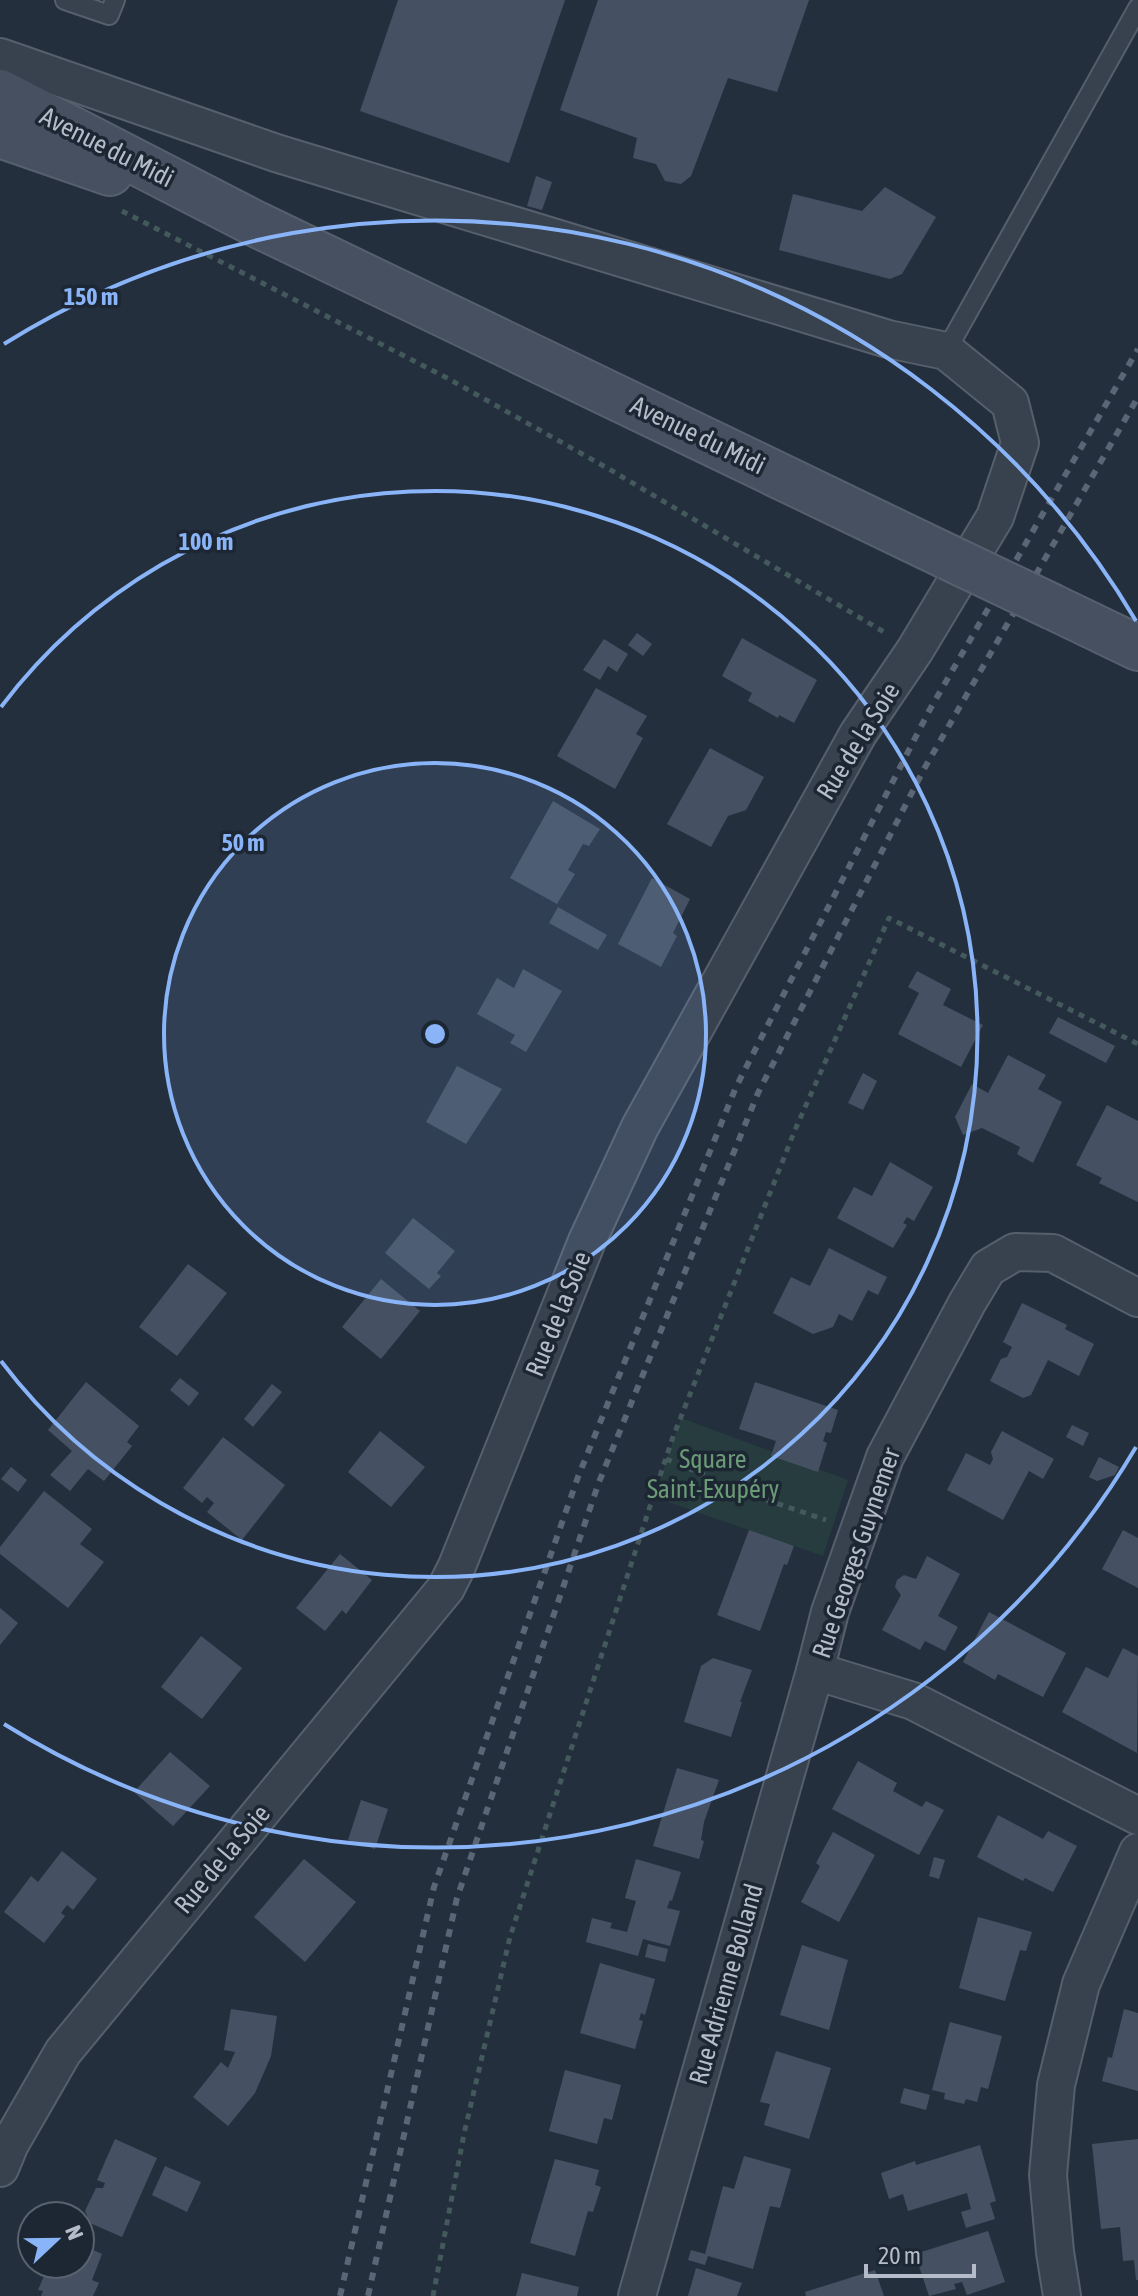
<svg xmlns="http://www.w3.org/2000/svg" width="1138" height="2296" viewBox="0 0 1138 2296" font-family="'Asap Condensed',sans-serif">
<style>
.green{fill:#263c3f}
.building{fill:#455162}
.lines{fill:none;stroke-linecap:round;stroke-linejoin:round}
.service-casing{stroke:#565f6c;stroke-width:22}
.minor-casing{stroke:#565f6c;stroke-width:40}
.secondary-casing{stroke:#565f6c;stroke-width:48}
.path{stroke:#44595c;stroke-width:5;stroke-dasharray:6 6;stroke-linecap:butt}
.service{stroke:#38414e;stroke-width:18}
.minor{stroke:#38414e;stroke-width:36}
.secondary{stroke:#465061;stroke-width:44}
.rail{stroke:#5a6575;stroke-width:6;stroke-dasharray:8 8;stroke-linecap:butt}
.secondary-bridge-casing{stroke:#565f6c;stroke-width:48;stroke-linecap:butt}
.secondary-bridge{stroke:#465061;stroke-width:44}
.ring{fill:none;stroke:#8ab4f8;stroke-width:4}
.labels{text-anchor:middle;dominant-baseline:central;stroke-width:7;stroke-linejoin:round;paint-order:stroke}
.street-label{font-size:26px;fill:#b4bcc9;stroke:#1d2633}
.park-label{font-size:26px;fill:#6b9a76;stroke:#1d2633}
.centre{fill:#8ab4f8;stroke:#1d2633;stroke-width:4}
.ring-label{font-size:24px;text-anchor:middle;font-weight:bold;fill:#8ab4f8;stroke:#1d2633;stroke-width:7;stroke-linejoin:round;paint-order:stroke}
</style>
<rect width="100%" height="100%" fill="#242f3e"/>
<!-- green -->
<polygon class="green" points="681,1418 848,1480 823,1556 654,1497"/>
<!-- building -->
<g class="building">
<polygon points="398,0 565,0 509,163 360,111"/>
<polygon points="598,0 809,0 777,92 728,78 691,176 681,184 665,181 656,164 633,158 637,138 560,110"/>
<polygon points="536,176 552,182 542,210 527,206"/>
<polygon points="885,187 936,217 902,274 890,279 779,250 793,194 862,211"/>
<polygon points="637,633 652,644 643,656 628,645"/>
<polygon points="742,638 817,680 794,723 779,715 778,718 748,701 752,693 722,676"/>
<polygon points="604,639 628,654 617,672 608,666 600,680 583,670"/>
<polygon points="596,688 647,716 636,734 643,738 615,789 557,756"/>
<polygon points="710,748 764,777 746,810 728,816 711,847 667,824"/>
<polygon points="553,801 600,829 589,846 583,844 568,870 575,874 557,904 510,878"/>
<polygon points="652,878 690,899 673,933 677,936 661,967 618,944"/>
<polygon points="558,907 607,935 598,950 549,923"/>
<polygon points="523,969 562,991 526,1052 510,1043 515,1035 477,1014 497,978 514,988"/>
<polygon points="917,971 951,989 943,1005 983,1025 961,1067 898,1034 919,993 908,987"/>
<polygon points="1058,1017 1115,1046 1106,1063 1049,1033"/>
<polygon points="1008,1055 1046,1075 1038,1089 1062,1102 1033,1163 1017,1154 1020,1147 982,1128 963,1135 955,1117 972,1084 988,1093"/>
<polygon points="457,1066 502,1089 466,1144 426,1122"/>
<polygon points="863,1073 877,1081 863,1110 848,1103"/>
<polygon points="1107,1105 1138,1121 1138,1202 1099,1183 1102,1178 1076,1165"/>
<polygon points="890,1162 933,1187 914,1221 907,1217 903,1223 907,1225 893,1248 837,1218 854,1187 872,1196"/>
<polygon points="413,1218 455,1251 437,1273 441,1276 429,1289 385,1253"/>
<polygon points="829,1248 887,1277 878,1295 868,1290 852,1321 839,1314 833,1327 813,1334 773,1313 791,1277 810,1286"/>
<polygon points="188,1264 227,1293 177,1356 139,1327"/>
<polygon points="381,1279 420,1311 381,1359 342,1327"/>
<polygon points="1022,1303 1067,1325 1065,1329 1094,1344 1079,1376 1048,1360 1031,1395 1023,1398 990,1381 1001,1359 1007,1357 1012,1347 1003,1342"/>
<polygon points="180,1378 199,1393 189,1406 170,1390"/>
<polygon points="86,1382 139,1426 127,1442 132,1446 104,1481 88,1469 70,1491 50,1475 72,1451 48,1430"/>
<polygon points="755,1382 838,1410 831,1433 826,1432 823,1441 827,1443 818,1472 771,1456 776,1441 739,1429"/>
<polygon points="272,1384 282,1392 253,1427 244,1419"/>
<polygon points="1072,1425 1089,1433 1083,1446 1066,1437"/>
<polygon points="380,1431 425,1467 391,1507 348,1472"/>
<polygon points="1002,1431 1054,1459 1043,1479 1029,1471 1003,1520 947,1490 966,1453 990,1465 993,1459 991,1452"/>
<polygon points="223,1437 285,1485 242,1540 207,1512 214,1503 207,1497 202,1503 183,1488"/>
<polygon points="1099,1457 1119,1467 1115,1475 1097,1481 1089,1477"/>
<polygon points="11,1467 27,1480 18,1492 1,1479"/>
<polygon points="44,1491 92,1529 80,1544 104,1562 68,1608 0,1554 0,1547"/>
<polygon points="749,1530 794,1546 787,1565 784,1564 760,1631 717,1615"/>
<polygon points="1123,1530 1138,1538 1138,1588 1102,1569"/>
<polygon points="340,1554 372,1580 346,1614 342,1610 325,1631 296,1608"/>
<polygon points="927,1556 960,1574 938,1616 958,1627 945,1651 925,1641 920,1650 882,1630 901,1595 895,1587 897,1580 904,1575 916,1579"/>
<polygon points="0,1608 18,1623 0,1645"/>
<polygon points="989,1612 1066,1653 1043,1697 998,1674 995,1680 963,1662"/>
<polygon points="201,1636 242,1668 202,1719 161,1687"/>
<polygon points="1123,1648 1138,1656 1137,1753 1062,1712 1086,1667 1108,1678"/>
<polygon points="713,1658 752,1670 740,1702 742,1702 731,1737 684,1722 701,1666"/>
<polygon points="170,1752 210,1786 173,1826 134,1792"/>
<polygon points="858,1761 897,1783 893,1791 922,1807 926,1801 944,1810 919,1855 832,1809"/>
<polygon points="677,1768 719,1780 704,1822 701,1840 704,1841 699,1859 653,1846"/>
<polygon points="361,1800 388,1809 375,1849 348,1840"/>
<polygon points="998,1815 1043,1839 1048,1831 1077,1846 1053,1892 1025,1878 1023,1881 977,1857"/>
<polygon points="833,1832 875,1855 839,1922 801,1902 820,1866 816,1863"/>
<polygon points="62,1851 97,1879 73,1910 67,1905 61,1913 65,1916 44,1943 4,1912 31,1876 38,1882"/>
<polygon points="934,1857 945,1860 939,1879 929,1876"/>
<polygon points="304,1859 356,1902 305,1962 254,1917"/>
<polygon points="636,1859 681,1872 672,1901 670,1900 667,1908 680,1911 670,1946 643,1939 638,1956 586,1942 592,1918 612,1923 610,1928 627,1932 636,1901 625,1898"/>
<polygon points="978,1917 1032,1932 1026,1951 1020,1950 1005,2001 959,1988"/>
<polygon points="648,1944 668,1949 665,1962 645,1957"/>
<polygon points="802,1945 848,1960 829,2030 780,2015"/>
<polygon points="600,1963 655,1979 645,2015 641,2013 639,2020 643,2021 635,2049 580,2033"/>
<polygon points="231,2009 277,2016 271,2056 255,2093 228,2126 193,2097 221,2062 228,2068 235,2052 224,2050"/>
<polygon points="1124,2009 1138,2013 1138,2091 1102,2081 1108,2057 1112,2058"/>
<polygon points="950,2022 1002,2036 988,2089 981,2087 977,2102 966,2099 964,2104 944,2099 945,2093 932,2090"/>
<polygon points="776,2051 831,2068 809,2139 764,2125 770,2104 760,2102"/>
<polygon points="565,2070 621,2085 612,2120 604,2118 597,2144 549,2131"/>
<polygon points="904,2088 930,2095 926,2110 900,2103"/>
<polygon points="115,2139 157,2158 122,2237 90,2223 85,2211 96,2188 103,2188 105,2183 97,2180"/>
<polygon points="1138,2139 1138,2280 1136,2280 1134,2260 1123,2261 1120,2227 1101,2229 1092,2144"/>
<polygon points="980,2145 996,2201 990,2203 995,2219 966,2228 961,2212 971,2209 967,2193 908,2211 903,2194 889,2199 881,2173 915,2161 916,2165"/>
<polygon points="744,2156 791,2169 780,2208 770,2206 753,2269 708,2256 705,2265 688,2260 691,2250 705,2254 723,2186 734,2189"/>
<polygon points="555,2159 599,2170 595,2185 601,2187 593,2212 588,2211 575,2256 530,2243"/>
<polygon points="165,2166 201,2182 187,2212 152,2195"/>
<polygon points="988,2231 1005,2282 967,2295 962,2282 954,2284 956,2289 929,2296 915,2254"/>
<polygon points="80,2244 102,2254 92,2280 99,2283 93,2296 41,2296 43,2291 38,2290 49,2264 80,2264"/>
<polygon points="696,2268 742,2283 737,2296 688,2296"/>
<polygon points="875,2270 884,2296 806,2296 805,2292"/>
<polygon points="522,2273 579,2287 577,2296 516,2296"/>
</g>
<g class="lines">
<defs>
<g id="service">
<polyline points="65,0 109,15 115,0"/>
<polyline points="946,351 1138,8"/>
</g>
<g id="minor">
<polyline points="0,57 276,153 888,339 946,351 1010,403 1020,443 995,517 915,650 858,734 640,1127 587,1241 457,1566 446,1588 63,2052 10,2144 0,2168"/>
<polyline points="1138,1298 1053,1253 1015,1252 988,1268 967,1303 885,1457 830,1612 815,1671 913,1701 1138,1816"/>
<polyline points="637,2296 815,1671"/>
<polyline points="1062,2296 1055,2252 1048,2175 1056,2085 1081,1984 1138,1852"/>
</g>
<g id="secondary">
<polyline points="0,92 256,224 948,557"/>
<polyline points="0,135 110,173"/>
<polyline points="1053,607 1138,648"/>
</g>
</defs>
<!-- service casing -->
<use href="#service" class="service-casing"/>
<!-- minor casing -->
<use href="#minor" class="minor-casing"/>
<!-- secondary casing -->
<use href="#secondary" class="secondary-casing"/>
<!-- path -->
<g class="path">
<polyline points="122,211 447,378 609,469 884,632"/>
<polyline points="666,1459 755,1496 826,1520"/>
<polyline points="433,2296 464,2134 510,1937 653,1497 673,1437 795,1130 889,918 1138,1044"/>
</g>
<!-- service -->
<use href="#service" class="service"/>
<!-- minor -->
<use href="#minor" class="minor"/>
<!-- secondary -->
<use href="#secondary" class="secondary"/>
<!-- rail -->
<g class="rail">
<polyline points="340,2296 434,1887 578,1477 736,1087 929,711 1138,349"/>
<polyline points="368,2296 457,1898 599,1482 758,1093 924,769 1138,397"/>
</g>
<defs>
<polyline id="secondary-bridge" points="948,557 1053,607"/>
</defs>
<!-- secondary-bridge casing -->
<use href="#secondary-bridge" class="secondary-bridge-casing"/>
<!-- secondary-bridge -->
<use href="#secondary-bridge" class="secondary-bridge"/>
</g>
<!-- distance rings -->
<circle cx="435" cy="1034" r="271" fill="#8ab4f8" fill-opacity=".12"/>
<g class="ring">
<circle cx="435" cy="1034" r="271"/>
<path d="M1 707A543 543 0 1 1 1 1361"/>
<path d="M1136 1447A814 814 0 0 1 4 1724M4 344A814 814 0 0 1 1136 621"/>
</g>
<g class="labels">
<!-- street labels -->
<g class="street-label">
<text transform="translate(107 147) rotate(27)">Avenue du Midi</text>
<text transform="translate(698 435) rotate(26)">Avenue du Midi</text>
<text transform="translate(858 741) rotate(-58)">Rue de la Soie</text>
<text transform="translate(558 1314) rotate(-68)">Rue de la Soie</text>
<text transform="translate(856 1553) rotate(-71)">Rue Georges Guynemer</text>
<text transform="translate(222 1859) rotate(-50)">Rue de la Soie</text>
<text transform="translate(726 1984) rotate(-74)">Rue Adrienne Bolland</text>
</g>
<!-- park labels -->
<g class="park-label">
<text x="713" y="1459">Square<tspan x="713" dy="30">Saint-Exupéry</tspan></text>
</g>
</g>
<circle cx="435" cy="1034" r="12" class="centre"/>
<g class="ring-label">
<text x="91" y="305">150 m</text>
<text x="206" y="550">100 m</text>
<text x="243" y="851">50 m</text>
</g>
<!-- north arrow -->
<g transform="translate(56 2240) rotate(68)"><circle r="38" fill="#1d2633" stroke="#59626f" stroke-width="2"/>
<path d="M0-6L14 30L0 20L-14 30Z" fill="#8ab4f8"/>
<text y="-12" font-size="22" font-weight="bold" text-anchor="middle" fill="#b4bcc9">N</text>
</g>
<!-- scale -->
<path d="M866 2264v12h108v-12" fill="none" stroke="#b4bcc9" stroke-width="4"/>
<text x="878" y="2264" font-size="24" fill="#b4bcc9" stroke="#1d2633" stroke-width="6" paint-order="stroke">20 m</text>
</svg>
